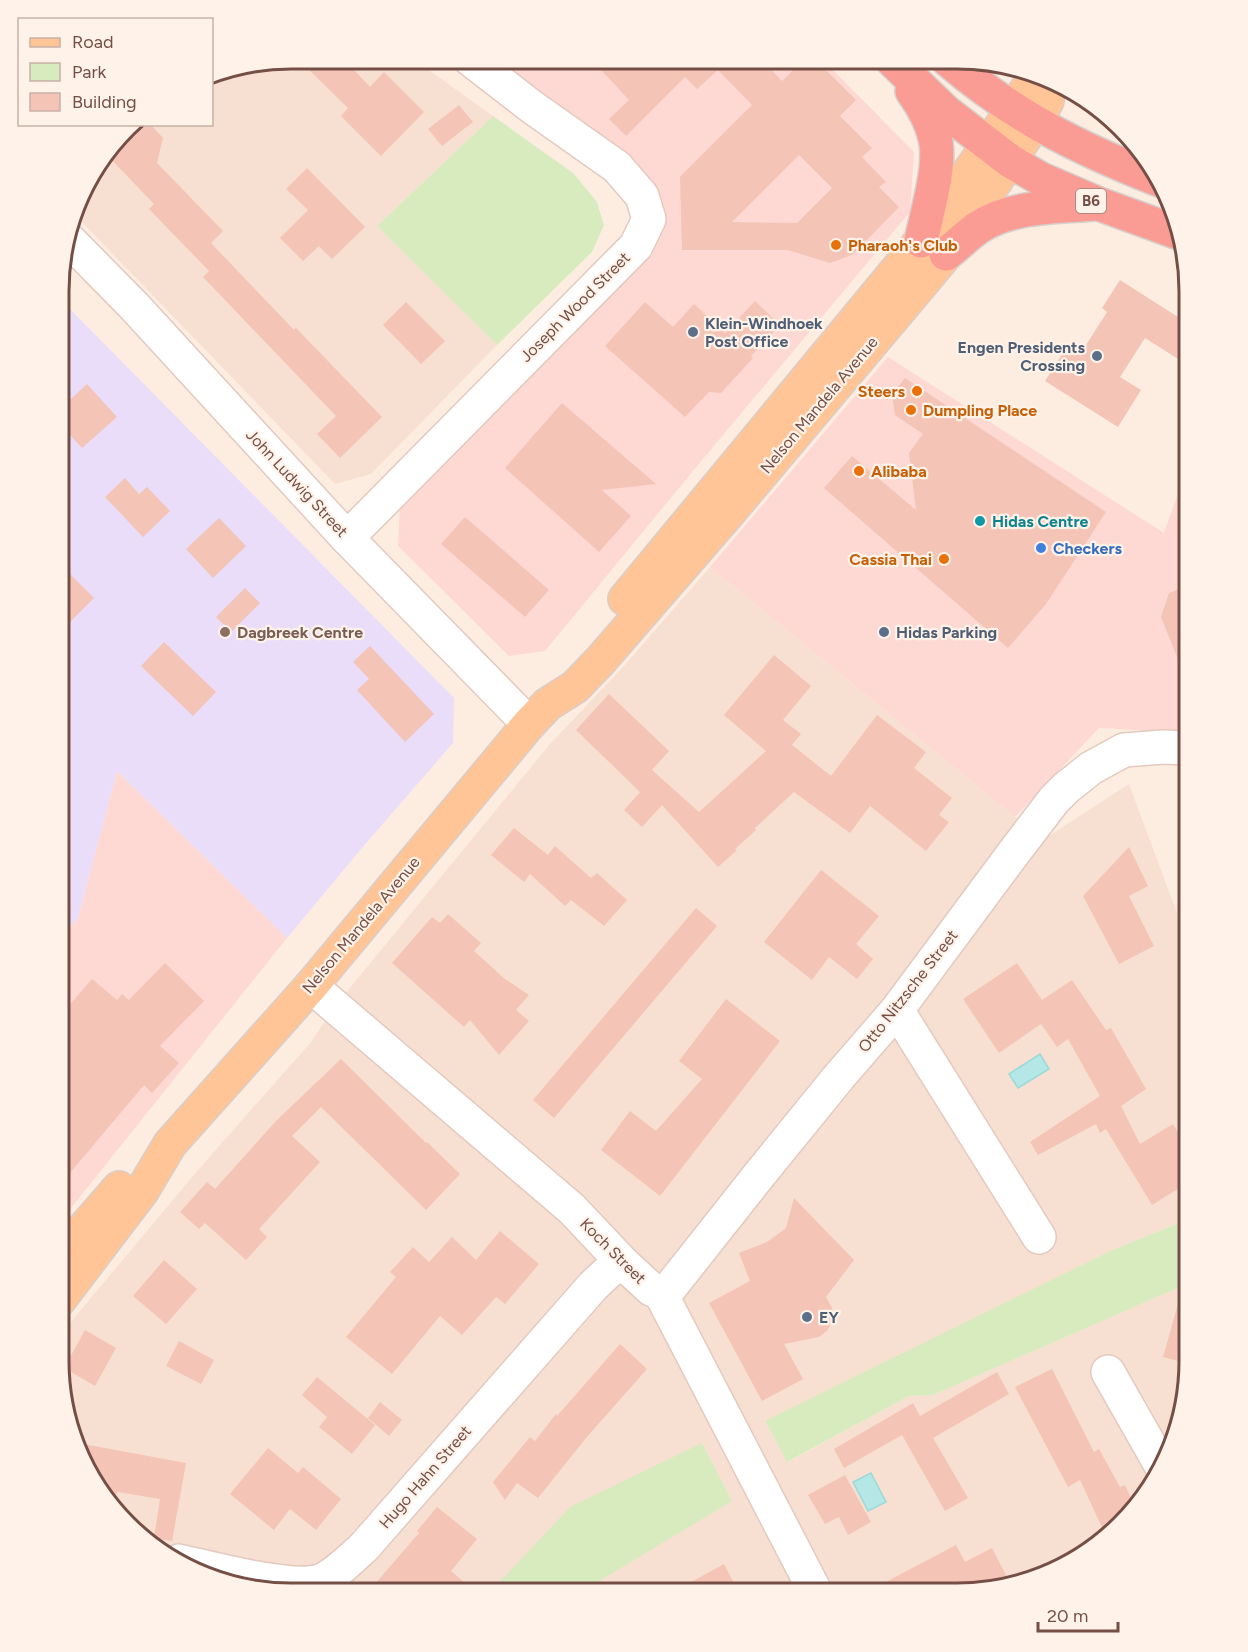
<svg xmlns="http://www.w3.org/2000/svg" width="1248" height="1652" viewBox="0 0 1248 1652" font-family="Figtree,sans-serif">
<style>
.residential{fill:#f7e0d1}
.commercial{fill:#fed9d3}
.education{fill:#eaddf9}
.green{fill:#d8ebbe}
.water{fill:#b4e7e6;stroke:#9adad8;stroke-width:1.5}
.building{fill:#f4c4b7;fill-rule:evenodd}
.lines{fill:none;stroke-linecap:round;stroke-linejoin:round}
.minor-casing{stroke:#e4c9bf;stroke-width:36}
.major-casing{stroke:#d8cecb;stroke-width:36}
.highway-casing{stroke:#d8cecb;stroke-width:36}
.minor{stroke:#fff;stroke-width:33}
.major{stroke:#ffc596;stroke-width:33}
.highway{stroke:#fb9c94;stroke-width:33}
.food-dot{fill:#e8710a;stroke:#fff2e8;stroke-width:2}
.service-dot{fill:#5c6f8a;stroke:#fff2e8;stroke-width:2}
.culture-dot{fill:#0f9aa8;stroke:#fff2e8;stroke-width:2}
.shop-dot{fill:#3f7fe0;stroke:#fff2e8;stroke-width:2}
.education-dot{fill:#8d6e63;stroke:#fff2e8;stroke-width:2}
.labels{text-anchor:middle;dominant-baseline:central;stroke-width:4.5;stroke-linejoin:round;paint-order:stroke}
.shield{fill:#fff2e8;stroke:#9e8077;stroke-width:1.5}
.shield-label{font-size:15px;font-weight:bold;fill:#754f46}
.food-label{font-size:16px;font-weight:bold;fill:#c56008;stroke:#fff2e8;text-anchor:start}
.street-label{font-size:16px;fill:#754f46;stroke:#fff2e8}
.service-label{font-size:16px;font-weight:bold;fill:#4e5e75;stroke:#fff2e8;text-anchor:start}
.culture-label{font-size:16px;font-weight:bold;fill:#0d838f;stroke:#fff2e8;text-anchor:start}
.shop-label{font-size:16px;font-weight:bold;fill:#366cbe;stroke:#fff2e8;text-anchor:start}
.education-label{font-size:16px;font-weight:bold;fill:#785e54;stroke:#fff2e8;text-anchor:start}
.rim{fill:none;stroke:#754f46;stroke-width:3}
</style>
<rect width="100%" height="100%" fill="#fdede0"/>
<!-- residential -->
<g class="residential">
<polygon points="291,59 418,59 433,73 493,116 377,226 497,345 371,474 335,484 76,216 89,175 131,125 212,124 212,74 216,71"/>
<polygon points="710,567 1015,817 1044,839 1129,784 1189,945 1189,1219 1110,1251 765,1422 788,1462 909,1396 933,1395 1189,1283 1189,1377 1177,1436 1150,1490 1111,1536 1060,1569 957,1593 261,1592 162,1554 116,1515 83,1464 59,1361 59,1336 198,1170 311,1042 335,1006 550,744 624,666"/>
</g>
<!-- commercial -->
<g class="commercial">
<polygon points="495,59 823,60 914,152 910,212 697,466 545,651 509,656 398,546 400,504 650,255 663,216"/>
<polygon points="888,357 1164,533 1189,462 1189,733 1099,728 1015,817 710,567"/>
<polygon points="117,771 287,938 59,1223 59,939 78,918"/>
</g>
<!-- education -->
<polygon class="education" points="60,299 454,698 453,743 361,849 287,938 117,771 78,918 59,939"/>
<!-- green -->
<g class="green">
<polygon points="493,116 573,173 597,202 604,225 592,252 497,345 377,226"/>
<polygon points="1189,1219 1189,1283 933,1395 909,1396 787,1462 765,1421 1110,1251"/>
<polygon points="702,1443 732,1501 581,1592 490,1592 570,1507"/>
</g>
<!-- water -->
<g class="water">
<polygon points="1040,1054 1049,1069 1018,1088 1009,1074"/>
<polygon points="871,1473 886,1502 868,1511 853,1482"/>
</g>
<!-- building -->
<g class="building">
<polygon points="298,59 344,59 370,87 384,72 424,112 381,156 341,116 348,108"/>
<path d="M591,59L762,60L782,81L803,60H816L856,100L840,116L872,148L862,157L886,182L879,187L899,207L852,255L830,263L788,250H682L680,177L752,105L718,70L697,89L685,77L626,136L609,119L629,100ZM799,155L832,188L797,223L732,222Z"/>
<polygon points="459,105 473,122 442,146 428,129"/>
<polygon points="131,124 150,124 163,138 157,163 223,231 211,243 294,330 296,328 382,417 340,458 317,434 336,416 203,277 209,271 149,209 154,204 106,154"/>
<polygon points="307,168 365,227 332,259 319,246 303,261 280,238 308,210 286,189"/>
<polygon points="1120,280 1189,324 1189,342 1178,359 1145,338 1120,377 1141,390 1118,427 1045,381 1068,345 1081,353 1107,312 1102,308"/>
<polygon points="755,301 780,325 751,356 753,358 721,393 709,392 685,417 605,346 645,302 673,327 694,304 725,333"/>
<polygon points="406,302 445,341 421,364 383,325"/>
<polygon points="905,378 1106,512 1046,604 1008,648 824,488 852,456 916,510 909,453 923,434 895,415 892,395"/>
<polygon points="87,384 117,417 82,448 60,424 60,409"/>
<polygon points="562,403 656,484 602,490 631,516 599,552 505,468"/>
<polygon points="125,478 139,494 147,487 170,511 143,537 105,497"/>
<polygon points="465,517 549,590 525,617 441,544"/>
<polygon points="219,518 246,546 213,578 186,549"/>
<polygon points="60,564 94,598 60,632"/>
<polygon points="1189,585 1189,684 1188,684 1161,617 1169,593"/>
<polygon points="245,588 260,603 231,632 216,617"/>
<polygon points="164,642 216,692 193,716 141,666"/>
<polygon points="370,646 434,714 405,742 357,690 369,679 353,662"/>
<polygon points="774,655 811,686 783,720 801,734 792,745 831,776 877,715 926,752 914,768 952,798 939,815 949,822 926,851 870,806 850,833 794,792 755,828 756,830 735,849 737,850 718,867 662,805 642,827 624,810 640,792 576,730 609,694 669,751 652,770 699,812 766,751 724,715"/>
<polygon points="514,828 548,855 555,846 591,878 597,873 627,900 604,926 571,900 565,906 530,874 524,882 491,855"/>
<polygon points="1129,847 1148,886 1129,896 1154,946 1119,964 1083,896"/>
<polygon points="821,870 879,916 856,944 873,959 857,979 829,957 812,980 764,942"/>
<polygon points="696,908 717,926 554,1118 533,1100"/>
<polygon points="448,914 481,943 474,951 505,979 529,995 516,1010 529,1021 499,1055 470,1020 464,1027 392,963 432,917 440,923"/>
<polygon points="165,963 204,1001 160,1046 179,1063 152,1093 144,1085 59,1186 59,1017 92,979 117,1000 122,994 129,1000"/>
<polygon points="1017,963 1042,1000 1072,980 1106,1030 1111,1028 1146,1089 1121,1106 1140,1144 1173,1124 1189,1151 1189,1182 1152,1205 1106,1129 1100,1133 1096,1124 1038,1155 1030,1142 1100,1096 1068,1039 1057,1047 1041,1024 999,1053 963,999"/>
<polygon points="726,999 780,1041 660,1196 601,1150 630,1111 656,1131 702,1079 679,1061"/>
<polygon points="341,1059 426,1143 427,1142 460,1174 426,1210 321,1107 292,1136 320,1162 259,1229 267,1237 246,1260 205,1223 199,1229 180,1212 207,1182 215,1189 276,1121"/>
<polygon points="794,1198 854,1260 826,1297 832,1308 833,1317 828,1330 819,1337 784,1344 803,1379 762,1401 709,1303 750,1281 739,1253 767,1242 786,1228"/>
<polygon points="500,1231 539,1264 505,1304 496,1297 462,1335 440,1316 392,1374 346,1337 396,1277 390,1272 413,1247 429,1262 452,1237 476,1260"/>
<polygon points="164,1260 197,1289 166,1324 133,1296"/>
<polygon points="1183,1286 1189,1287 1189,1364 1163,1357"/>
<polygon points="85,1330 116,1348 95,1386 64,1368"/>
<polygon points="179,1341 214,1360 201,1384 166,1366"/>
<polygon points="620,1344 647,1369 586,1438 538,1498 517,1483 505,1500 493,1482 530,1437 535,1441 556,1414 557,1416"/>
<polygon points="1052,1369 1094,1452 1099,1449 1120,1487 1125,1485 1135,1507 1107,1538 1080,1480 1068,1487 1015,1387"/>
<polygon points="997,1372 1009,1394 933,1438 968,1498 945,1511 902,1435 844,1468 834,1449 913,1403 920,1416"/>
<polygon points="317,1377 375,1425 352,1454 319,1427 327,1417 302,1395"/>
<polygon points="380,1402 402,1420 389,1436 368,1418"/>
<polygon points="78,1443 186,1463 172,1541 154,1538 160,1499 118,1492 109,1503 83,1464"/>
<polygon points="268,1448 298,1473 303,1467 341,1499 316,1530 290,1509 274,1530 230,1494"/>
<polygon points="845,1475 871,1522 848,1535 839,1517 825,1524 808,1495"/>
<polygon points="437,1507 477,1539 451,1571 475,1592 368,1592 419,1533 417,1531"/>
<polygon points="956,1545 965,1562 992,1548 1009,1581 957,1593 865,1593"/>
<polygon points="724,1564 739,1593 671,1593"/>
</g>
<g class="lines">
<defs>
<g id="minor">
<polyline points="68,239 134,306 347,538 529,724"/>
<polyline points="347,538 636,246 649,219 642,196 617,167 532,107 470,59"/>
<polyline points="311,986 572,1209 623,1263 651,1289 661,1294 816,1593"/>
<polyline points="897,1010 1039,1237"/>
<polyline points="661,1294 669,1289 760,1174 838,1078 897,1010 1012,855 1054,800 1066,788 1091,768 1124,750 1163,747 1189,748"/>
<polyline points="1108,1372 1162,1467"/>
<path d="M179,1561C211,1568 291,1590 320,1581C334,1576 353,1557 364,1547L593,1286L609,1271L623,1263"/>
</g>
<g id="major">
<polyline points="625,599 921,241 1027,89 1044,76"/>
<polyline points="59,1261 72,1242 119,1188"/>
<polyline points="59,1300 142,1191 170,1144 311,986 529,724 548,704 575,687 600,661 725,517 922,283 946,254 1035,123 1047,101 1049,78"/>
</g>
<g id="highway">
<polyline points="892,60 945,111 1010,161 1041,179 1099,204 1176,232"/>
<path d="M948,60C1013,116 1080,149 1159,180"/>
<path d="M912,91C922,105 931,120 935,138C942,164 927,213 921,241"/>
<path d="M946,254C957,246 967,235 979,227C1011,206 1057,207 1094,204"/>
</g>
</defs>
<!-- minor casing -->
<use href="#minor" class="minor-casing"/>
<!-- major casing -->
<use href="#major" class="major-casing"/>
<!-- highway casing -->
<use href="#highway" class="highway-casing"/>
<!-- minor -->
<use href="#minor" class="minor"/>
<!-- major -->
<use href="#major" class="major"/>
<!-- highway -->
<use href="#highway" class="highway"/>
</g>
<!-- markers -->
<g class="food-dot">
<circle cx="836" cy="245" r="6"/>
<circle cx="917" cy="391" r="6"/>
<circle cx="911" cy="410" r="6"/>
<circle cx="859" cy="471" r="6"/>
<circle cx="944" cy="559" r="6"/>
</g>
<g class="service-dot">
<circle cx="693" cy="332" r="6"/>
<circle cx="1097" cy="356" r="6"/>
<circle cx="884" cy="632" r="6"/>
<circle cx="807" cy="1317" r="6"/>
</g>
<circle class="culture-dot" cx="980" cy="521" r="6"/>
<circle class="shop-dot" cx="1041" cy="548" r="6"/>
<circle class="education-dot" cx="225" cy="632" r="6"/>
<g class="labels">
<!-- shield labels -->
<rect class="shield" x="1076" y="189" width="30" height="24" rx="4.5"/>
<g class="shield-label">
<text x="1091" y="201">B6</text>
</g>
<!-- food labels -->
<g class="food-label">
<text x="848" y="245">Pharaoh's Club</text>
<text x="905" y="391" text-anchor="end">Steers</text>
<text x="923" y="410">Dumpling Place</text>
<text x="871" y="471">Alibaba</text>
<text x="932" y="559" text-anchor="end">Cassia Thai</text>
</g>
<!-- street labels -->
<g class="street-label">
<text transform="translate(575 307) rotate(-45)">Joseph Wood Street</text>
<text transform="translate(819 405) rotate(-50)">Nelson Mandela Avenue</text>
<text transform="translate(297 483) rotate(47)">John Ludwig Street</text>
<text transform="translate(361 925) rotate(-50)">Nelson Mandela Avenue</text>
<text transform="translate(908 991) rotate(-52)">Otto Nitzsche Street</text>
<text transform="translate(613 1251) rotate(45)">Koch Street</text>
<text transform="translate(425 1477) rotate(-49)">Hugo Hahn Street</text>
</g>
<!-- service labels -->
<g class="service-label">
<text x="705" y="323">Klein-Windhoek<tspan x="705" dy="18">Post Office</tspan></text>
<text x="1085" y="347" text-anchor="end">Engen Presidents<tspan x="1085" dy="18">Crossing</tspan></text>
<text x="896" y="632">Hidas Parking</text>
<text x="819" y="1317">EY</text>
</g>
<!-- culture labels -->
<g class="culture-label">
<text x="992" y="521">Hidas Centre</text>
</g>
<!-- shop labels -->
<g class="shop-label">
<text x="1053" y="548">Checkers</text>
</g>
<!-- education labels -->
<g class="education-label">
<text x="237" y="632">Dagbreek Centre</text>
</g>
</g>
<!-- crop -->
<path d="M0 0H1248V1652H0ZM291 69H957A222 222 0 0 1 1179 291V1361A222 222 0 0 1 957 1583H291A222 222 0 0 1 69 1361V291A222 222 0 0 1 291 69Z" fill="#fff2e8" fill-rule="evenodd"/>
<path class="rim" d="M291 69H957A222 222 0 0 1 1179 291V1361A222 222 0 0 1 957 1583H291A222 222 0 0 1 69 1361V291A222 222 0 0 1 291 69Z"/>
<!-- legend -->
<rect x="18" y="18" width="195" height="108" fill="#fff2e8" stroke="#c8b1a7" stroke-width="1.5"/>
<rect x="30" y="38" width="30" height="9" fill="#ffc596" stroke="#c8b1a7" stroke-width="1.5"/>
<text x="72" y="48" font-size="18" fill="#754f46">Road</text>
<rect x="30" y="63" width="30" height="18" fill="#d8ebbe" stroke="#c8b1a7" stroke-width="1.5"/>
<text x="72" y="78" font-size="18" fill="#754f46">Park</text>
<rect x="30" y="93" width="30" height="18" fill="#f4c4b7" stroke="#c8b1a7" stroke-width="1.5"/>
<text x="72" y="108" font-size="18" fill="#754f46">Building</text>
<!-- scale -->
<path d="M1038 1622v9h80v-9" fill="none" stroke="#754f46" stroke-width="3"/>
<text x="1047" y="1622" font-size="18" fill="#754f46" stroke="#fff2e8" stroke-width="4.5" paint-order="stroke">20 m</text>
</svg>
